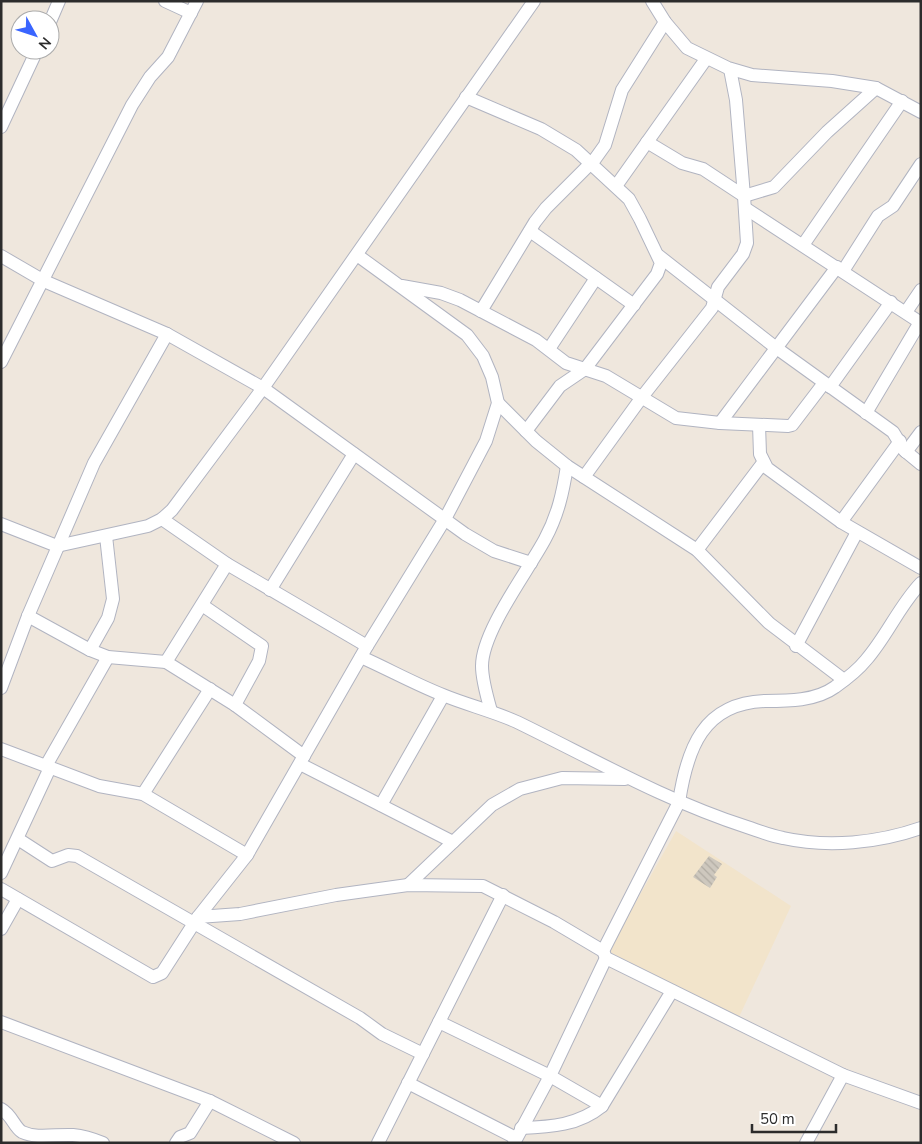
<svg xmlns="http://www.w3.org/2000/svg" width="922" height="1144" viewBox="0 0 922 1144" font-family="'Nunito Sans',sans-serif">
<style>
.education{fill:#f2e4cb}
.building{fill:url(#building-back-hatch)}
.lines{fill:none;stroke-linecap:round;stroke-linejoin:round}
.minor-casing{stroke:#b1b4c1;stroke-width:14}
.minor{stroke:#fff;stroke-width:12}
</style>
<defs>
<pattern id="building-back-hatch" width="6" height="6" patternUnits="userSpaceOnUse" patternTransform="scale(1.25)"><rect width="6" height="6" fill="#cec8be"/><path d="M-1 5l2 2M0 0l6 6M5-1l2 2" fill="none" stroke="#b1aca3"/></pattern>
</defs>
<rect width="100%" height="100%" fill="#efe7dd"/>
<!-- education -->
<polygon class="education" points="676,831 791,906 739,1017 611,953 610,948"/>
<!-- building -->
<polygon class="building" points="709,856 722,864 714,875 717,877 710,888 693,877"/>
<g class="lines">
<defs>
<g id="minor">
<polyline points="165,1 191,13"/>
<polyline points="652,1 665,22 687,48 728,68 752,75 832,81 876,88 921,112"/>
<polyline points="50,22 59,1"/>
<polyline points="466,97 541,129 576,150 629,199 640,219 661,263 657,274 585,369 560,386 526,431"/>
<polyline points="1,127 37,50"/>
<polyline points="647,142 682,163 703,169 744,196 774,187 827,132 876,88"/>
<polyline points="616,186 706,59"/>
<polyline points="745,208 921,323"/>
<polyline points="530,231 634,305"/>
<polyline points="803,245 902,101"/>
<polyline points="1,256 44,281 167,334 263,388 465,534 494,551 531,563"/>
<polyline points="659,256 775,347 893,432 904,450 921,464"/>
<polyline points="843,271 878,216 893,206 921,164"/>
<polyline points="402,286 441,293 460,300 536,340 566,363 606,376 676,418 720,423 788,426 792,425 824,383"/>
<polyline points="481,311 535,222 546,208 595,159 605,145 622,90 665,22"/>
<polyline points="906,312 921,290"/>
<polyline points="549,349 596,278"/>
<polyline points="1,362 132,105 150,77 168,57 197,1"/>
<polyline points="830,387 891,302"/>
<polyline points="498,403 536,441 567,466 697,550 769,623 844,680"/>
<polyline points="866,413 920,322"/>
<polyline points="720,423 837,267"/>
<polyline points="759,425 760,454 767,468 841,522 921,568"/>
<polyline points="906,452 921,432"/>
<polyline points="584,477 642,397 712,308 718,287 743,254 747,243 744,196 736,100 730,69"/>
<polyline points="162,519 227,564 367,646"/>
<polyline points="841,522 900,441"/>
<polyline points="1,524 57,546 148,526 162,519 172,510 263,388 534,1"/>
<polyline points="697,550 763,463"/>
<polyline points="270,590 354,454"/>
<polyline points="202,605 262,646 259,661 235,705"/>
<polyline points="28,616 90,650 108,657 166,662 235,705 304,756"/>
<polyline points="796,646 857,532"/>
<polyline points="90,650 108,618 113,599 106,536"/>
<path d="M361,657C388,669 415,684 443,695C467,705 493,711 517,722C593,759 666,801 747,827C759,831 771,836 783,838C828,848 878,843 921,828"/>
<polyline points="166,662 227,564"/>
<polyline points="1,688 28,616 94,463 167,334"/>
<path d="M491,711C487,697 482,680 482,666C482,631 528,571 545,539C558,515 563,492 567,466"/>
<polyline points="1,749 99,786 143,794 247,855"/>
<polyline points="300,764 453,842"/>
<polyline points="143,794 210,689"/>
<polyline points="381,805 443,696"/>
<polyline points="18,839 52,861 68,855 77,856 360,1018 382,1034 423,1054"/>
<polyline points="1,873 48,772 47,764 108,657"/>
<polyline points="408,885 492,805 520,789 562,778 625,779"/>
<polyline points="1,889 153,977 162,973 198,917 247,855 367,646 445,519 486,441 498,403 492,377 483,356 467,335 357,255"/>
<polyline points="198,917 240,914 336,895 408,885 483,886 554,922 603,951 606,958 843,1075 921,1103"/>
<polyline points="1,929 18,899"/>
<path d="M603,951L679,802C687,749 703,703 765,701C788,701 816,701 835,687C845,680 858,670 866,660C887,636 899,606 921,583"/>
<polyline points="1,1022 210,1101 294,1143"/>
<polyline points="439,1022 550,1076 602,1106"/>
<polyline points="408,1083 516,1138"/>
<path d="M1,1109C12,1115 14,1127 22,1132C37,1139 56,1134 73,1135C83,1136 93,1139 103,1143"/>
<path d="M521,1128C551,1127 579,1125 602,1106L672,991"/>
<polyline points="176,1143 180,1137 190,1133 210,1101"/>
<polyline points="378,1143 503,895"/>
<polyline points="514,1143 550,1076 606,958"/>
<polyline points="806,1143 843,1075"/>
</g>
</defs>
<!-- minor casing -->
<use href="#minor" class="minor-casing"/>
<!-- minor -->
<use href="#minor" class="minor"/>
</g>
<!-- border -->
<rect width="922" height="1144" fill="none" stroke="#2c2c2c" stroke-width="5"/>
<!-- north arrow -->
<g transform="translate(35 35) rotate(130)"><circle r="24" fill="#ffffff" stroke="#ababab"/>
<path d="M0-4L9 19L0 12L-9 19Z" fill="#3a65ff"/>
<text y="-8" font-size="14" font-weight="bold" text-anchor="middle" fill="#2c2c2c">N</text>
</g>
<!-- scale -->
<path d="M752 1124v8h84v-8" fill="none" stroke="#2c2c2c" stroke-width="2.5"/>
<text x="760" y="1124" font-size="15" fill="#2c2c2c" stroke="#ffffff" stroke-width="4" paint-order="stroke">50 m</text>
</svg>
